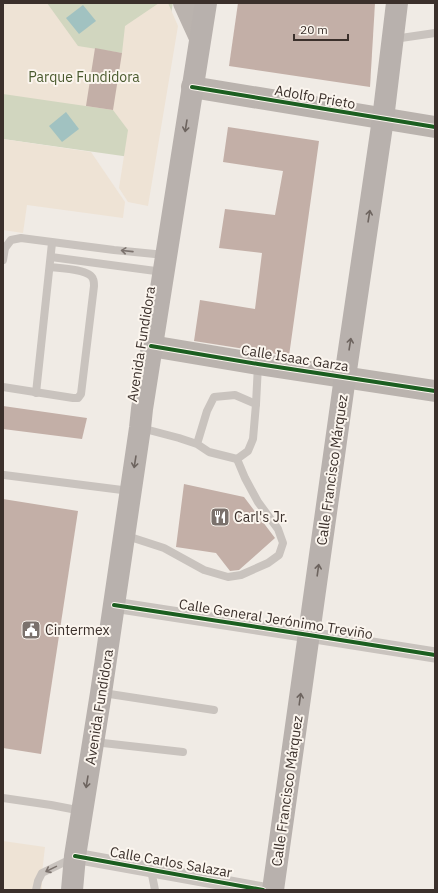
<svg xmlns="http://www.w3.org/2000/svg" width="438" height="893" viewBox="0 0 438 893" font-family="'IBM Plex Sans',sans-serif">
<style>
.green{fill:#d1d6bf}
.plaza{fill:#eee3d5}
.water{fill:#a1c2c1}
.building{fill:#c3afa7}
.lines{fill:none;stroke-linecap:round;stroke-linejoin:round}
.lane{stroke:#c9c3be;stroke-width:8}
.street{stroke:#c9c3be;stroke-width:15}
.secondary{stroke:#bab3ae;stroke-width:22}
.primary{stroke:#b8b1ad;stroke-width:22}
.cycleway-casing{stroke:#fbf5ee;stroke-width:6}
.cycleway{stroke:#1b5e20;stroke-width:4}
.oneway{stroke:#6d645f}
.oneway2{stroke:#7b726d}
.labels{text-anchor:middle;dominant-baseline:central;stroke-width:4;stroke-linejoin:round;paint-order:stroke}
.park-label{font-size:14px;fill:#4a5a2e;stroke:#fbf5ee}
.street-label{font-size:14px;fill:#3b302b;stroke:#fbf5ee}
.poi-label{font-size:14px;fill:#3b302b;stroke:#fbf5ee;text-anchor:start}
</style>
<rect width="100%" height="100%" fill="#f0ebe5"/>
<!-- green -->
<polygon class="green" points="3,3 173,3 144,159 3,139"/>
<!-- plaza -->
<g class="plaza">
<polygon points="3,3 47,3 78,46 122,53 125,26 159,3 168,3 178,26 148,206 128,202 119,188 128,130 113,110 3,94"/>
<polygon points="3,139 91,152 125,202 123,218 27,205 23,233 3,230"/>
<polygon points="3,841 45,847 42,873 42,890 3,890"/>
</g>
<!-- water -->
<g class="water">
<polygon points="83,5 96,21 79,34 66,18"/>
<polygon points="66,112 79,129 62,142 49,126"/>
</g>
<!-- building -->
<g class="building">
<polygon points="238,3 375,3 370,87 229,66"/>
<polygon points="95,48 122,53 113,110 86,106"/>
<polygon points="228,127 319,141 289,356 194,341 200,300 255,309 262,253 219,248 225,209 275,215 283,171 223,162"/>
<polygon points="3,406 87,418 82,439 3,429"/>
<polygon points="184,484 244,497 275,538 239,570 230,571 216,553 176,547"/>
<polygon points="3,499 78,511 41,754 3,748"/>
</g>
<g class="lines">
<!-- lane -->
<g class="lane">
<polyline points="394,39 435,33"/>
<polyline points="51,257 163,272"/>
<polyline points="3,260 5,248 11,240 21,238 114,250 165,255"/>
<path d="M3,387L73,398H78L81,394L94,286C94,284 94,281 93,279C90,269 59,268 50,267"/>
<polyline points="36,393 52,243"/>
<polyline points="256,404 258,365"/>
<polyline points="141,428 179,438 197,444 209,452 237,459 248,451 253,439 256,404 235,395 214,397 207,411 197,444"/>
<polyline points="4,475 130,491"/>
<polyline points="124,535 164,548 204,570 228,577 241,575 268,563 279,555 283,543 278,529 258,502 245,478 237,459"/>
<polyline points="103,693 214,710"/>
<polyline points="94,742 183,752"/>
<polyline points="3,798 51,805 82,811"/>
<polyline points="151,870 155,890"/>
<polyline points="36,890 38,881 42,873 73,858"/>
</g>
<!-- street -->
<g class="street">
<polyline points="114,605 309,635 435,655"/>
<polyline points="75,856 263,890"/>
</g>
<!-- secondary -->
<g class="secondary">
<polyline points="184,3 200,38"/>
<polyline points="192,87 435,127"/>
<polyline points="151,346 258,364 435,391"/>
</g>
<!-- primary -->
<g class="primary">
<polyline points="72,890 75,856 101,693 140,428 142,409 206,3"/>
<polyline points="273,890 345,377 383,119 397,3"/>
</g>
<defs>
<g id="cycleway">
<polyline points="192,87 435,127"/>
<polyline points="151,346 258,364 435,391"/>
<polyline points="114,605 309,635 435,655"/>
<polyline points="75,856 263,890"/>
</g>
</defs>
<!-- cycleway casing -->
<use href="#cycleway" class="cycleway-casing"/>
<!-- cycleway -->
<use href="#cycleway" class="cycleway"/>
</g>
<!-- one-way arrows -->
<defs><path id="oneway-shaft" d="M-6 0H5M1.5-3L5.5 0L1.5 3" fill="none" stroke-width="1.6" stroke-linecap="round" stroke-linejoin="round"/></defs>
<g class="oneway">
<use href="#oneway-shaft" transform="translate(186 126) rotate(99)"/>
<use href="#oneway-shaft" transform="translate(369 216) rotate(-81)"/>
<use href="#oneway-shaft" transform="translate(350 344) rotate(-81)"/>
<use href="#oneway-shaft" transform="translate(135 462) rotate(99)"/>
<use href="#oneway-shaft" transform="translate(318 570) rotate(-82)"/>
<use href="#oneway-shaft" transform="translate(300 699) rotate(-82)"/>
<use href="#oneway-shaft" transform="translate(87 782) rotate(99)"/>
</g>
<g class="oneway2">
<use href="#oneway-shaft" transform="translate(127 251) rotate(-174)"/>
<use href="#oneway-shaft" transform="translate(51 869) rotate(154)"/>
</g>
<!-- icons -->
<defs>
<symbol id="restaurant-square" viewBox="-11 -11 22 22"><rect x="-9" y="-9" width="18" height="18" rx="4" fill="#7a716c" stroke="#fbf5ee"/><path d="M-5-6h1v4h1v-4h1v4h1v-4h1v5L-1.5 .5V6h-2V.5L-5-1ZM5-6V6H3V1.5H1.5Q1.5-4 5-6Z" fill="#fff"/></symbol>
<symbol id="civic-square" viewBox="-11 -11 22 22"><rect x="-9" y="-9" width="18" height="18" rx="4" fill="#7a716c" stroke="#fbf5ee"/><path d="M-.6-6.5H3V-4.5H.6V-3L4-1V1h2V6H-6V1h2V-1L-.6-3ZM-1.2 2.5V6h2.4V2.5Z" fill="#fff"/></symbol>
</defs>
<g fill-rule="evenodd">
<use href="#restaurant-square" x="209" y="506" width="22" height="22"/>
<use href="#civic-square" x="20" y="619" width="22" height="22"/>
</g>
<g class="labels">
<!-- park labels -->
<g class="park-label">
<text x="84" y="77">Parque Fundidora</text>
</g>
<!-- street labels -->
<g class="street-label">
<text transform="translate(315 97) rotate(10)">Adolfo Prieto</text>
<text transform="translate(141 344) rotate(-81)">Avenida Fundidora</text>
<text transform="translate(295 358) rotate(9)">Calle Isaac Garza</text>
<text transform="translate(332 470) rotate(-82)">Calle Francisco Márquez</text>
<text transform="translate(276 619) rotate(9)">Calle General Jerónimo Treviño</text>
<text transform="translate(99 707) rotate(-81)">Avenida Fundidora</text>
<text transform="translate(287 791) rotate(-82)">Calle Francisco Márquez</text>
<text transform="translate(171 862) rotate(10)">Calle Carlos Salazar</text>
</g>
<!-- poi labels -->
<g class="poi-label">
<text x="234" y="517">Carl's Jr.</text>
<text x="45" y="630">Cintermex</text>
</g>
</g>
<!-- border -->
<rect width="438" height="893" fill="none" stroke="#3b302b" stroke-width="8"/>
<!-- scale -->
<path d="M294 34v6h54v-6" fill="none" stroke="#3b302b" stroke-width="2"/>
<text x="300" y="34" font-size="12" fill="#3b302b" stroke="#fbf5ee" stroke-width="3" paint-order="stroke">20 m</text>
</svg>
